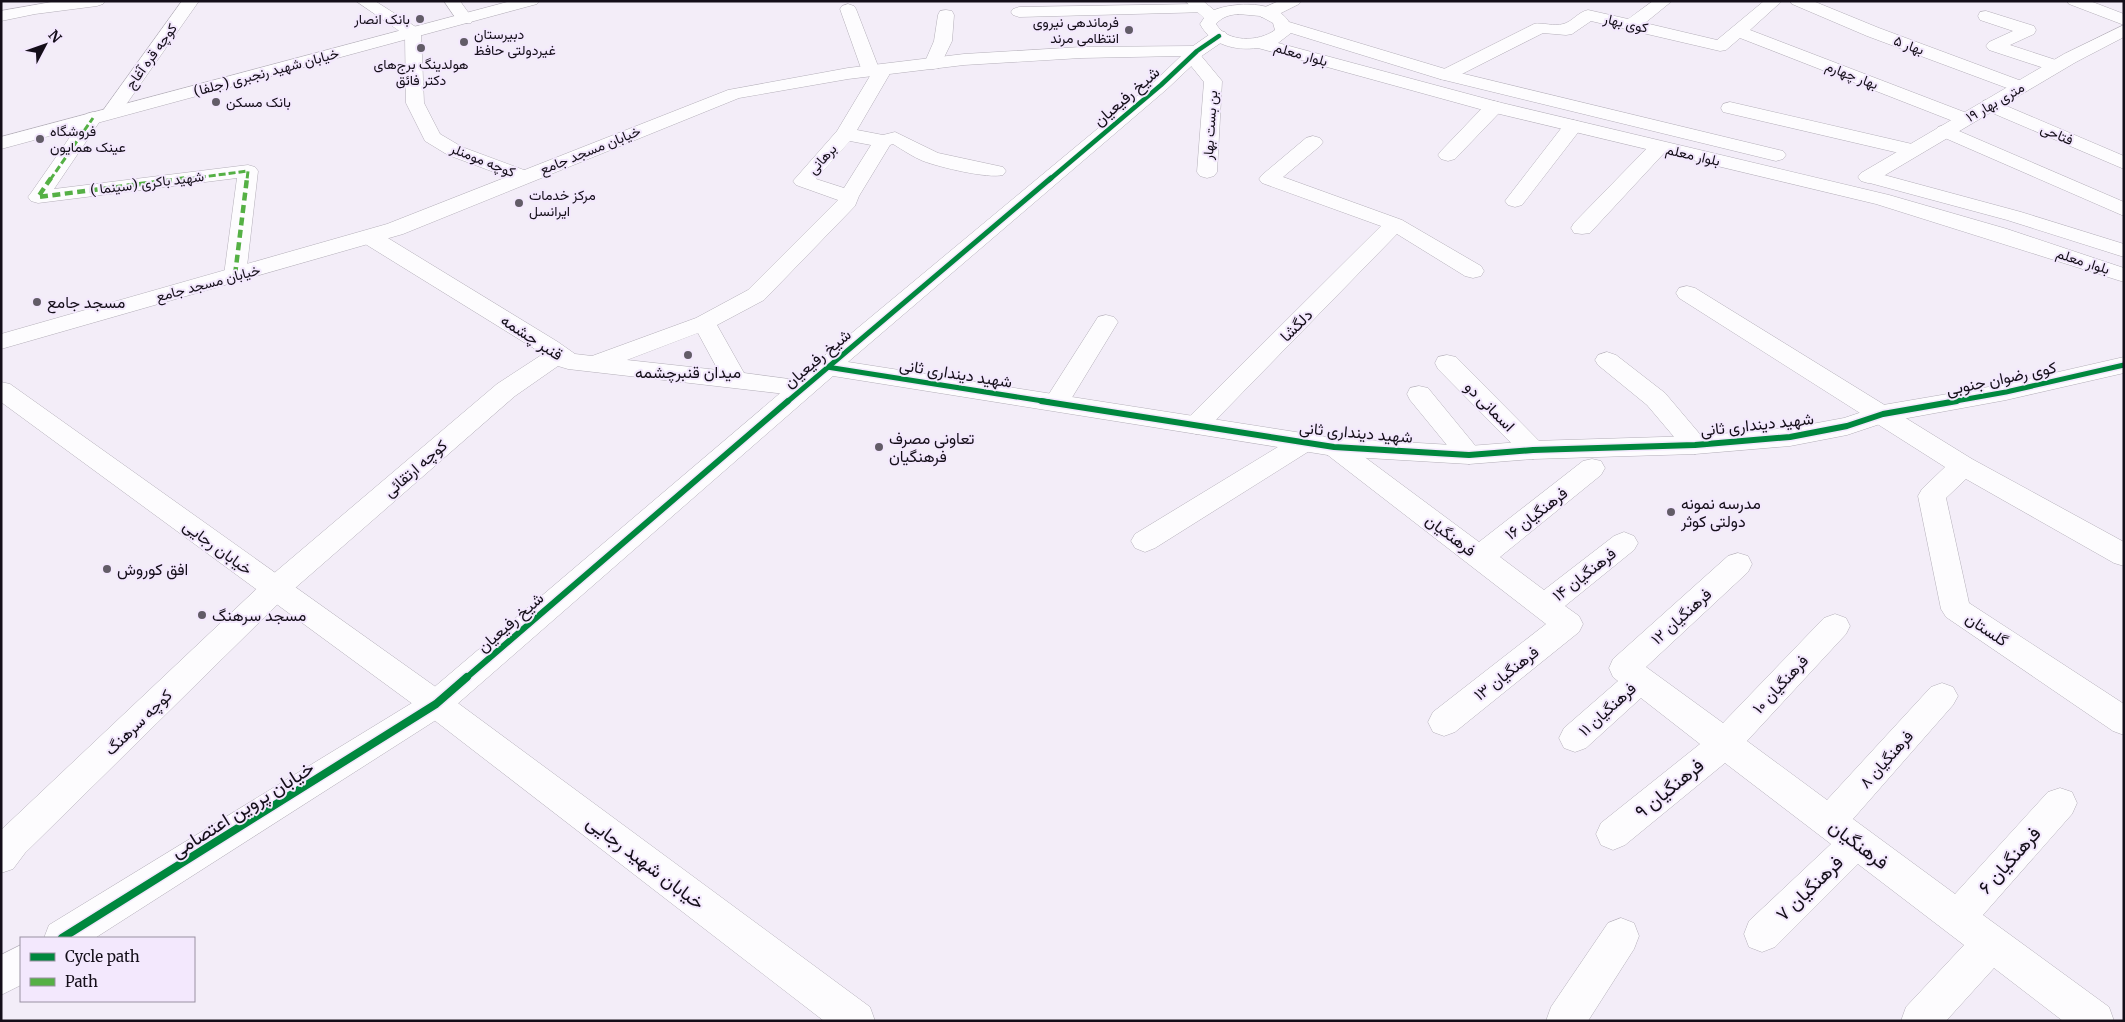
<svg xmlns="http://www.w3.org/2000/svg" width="2125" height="1022" viewBox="0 0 2125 1022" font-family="Merriweather,Vazirmatn,serif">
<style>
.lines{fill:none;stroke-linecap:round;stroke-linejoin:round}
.minor-casing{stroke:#b4afb9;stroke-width:1}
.tertiary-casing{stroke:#b4afb9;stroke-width:1}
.secondary-casing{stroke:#b4afb9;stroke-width:1}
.primary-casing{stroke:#b4afb9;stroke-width:1}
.minor{fill:#fdfcfe;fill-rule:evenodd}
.tertiary{fill:#fdfcfe;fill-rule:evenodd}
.secondary{fill:#fdfcfe;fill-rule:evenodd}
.primary{fill:#fdfcfe;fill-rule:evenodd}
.quiet-far1{stroke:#55b045;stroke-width:3;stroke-dasharray:7 3;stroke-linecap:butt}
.quiet{stroke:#55b045;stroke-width:4.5;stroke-dasharray:8 4.5;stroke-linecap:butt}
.cycleway-far3-casing{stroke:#f3e8fd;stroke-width:6}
.cycleway-far2-casing{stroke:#f3e8fd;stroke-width:8}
.cycleway-far1-casing{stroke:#f3e8fd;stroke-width:9}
.cycleway-casing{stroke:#f3e8fd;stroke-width:11}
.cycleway-far3{stroke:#00873e;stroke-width:4.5}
.cycleway-far2{stroke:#00873e;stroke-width:5}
.cycleway-far1{stroke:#00873e;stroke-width:6}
.cycleway{stroke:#00873e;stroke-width:8}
.poi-dot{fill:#625c67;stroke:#f3e8fd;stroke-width:2}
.labels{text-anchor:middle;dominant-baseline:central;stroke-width:4;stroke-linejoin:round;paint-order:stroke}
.far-poi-label{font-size:14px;fill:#140e19;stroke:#f3e8fd;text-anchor:start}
.far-street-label{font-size:14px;fill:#140e19;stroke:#f3e8fd}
.street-label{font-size:16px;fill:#140e19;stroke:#f3e8fd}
.poi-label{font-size:16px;fill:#140e19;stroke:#f3e8fd;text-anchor:start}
.near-street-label{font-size:19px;fill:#140e19;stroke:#f3e8fd}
</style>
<rect width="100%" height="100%" fill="#f3edf8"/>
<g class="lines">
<defs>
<g id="minor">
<polygon points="57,1 105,1 103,4 97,6 35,14 1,21 1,11"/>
<polygon points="182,1 199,1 118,116 111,118 104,116 102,112"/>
<polygon points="356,1 375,1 419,29 421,33 424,103 440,134 462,147 532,173 535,177 532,181 525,183 518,181 448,155 425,141 406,103 405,35"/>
<polygon points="444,1 460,1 473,19 471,23 459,23"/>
<path d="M1653,1H1672L1645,23L1717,40L1764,1H1782L1750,30L1972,115L1974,119L1972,123L1965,125L1958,123L1740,38L1726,50L1720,51L1591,21L1572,34L1566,35L1543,33L1452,79L1446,80L1440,79L1437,75L1440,71L1534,24C1543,22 1554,27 1563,24C1572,22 1578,12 1588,10L1628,19Z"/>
<polygon points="1790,1 1813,1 1879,28 2027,83 2030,87 2027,91 2021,92 2015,91 1867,36 1792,4"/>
<polygon points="2067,1 2090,1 2124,14 2124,25 2069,4"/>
<path d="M848,4L854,6L856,9L878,66H889L892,70L857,130L883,135L895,132L938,153L1003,167L1006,171L1003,175C988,179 939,167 923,161C913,157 903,150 893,144L890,145L859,196L855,206L764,300L717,325L744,373L812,382L815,388L812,394L803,396L568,369L558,366L515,396L286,596L25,853L13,869L1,873V830L266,580L497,384L543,354L362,242L359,237L362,232L370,231L378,232L558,342L575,354L592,356L696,318L748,290L838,200L796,185L793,181L837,131L870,76L865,75L862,71L840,9L842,6ZM850,141L871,145L844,188L816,179ZM698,333L718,370L627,360Z"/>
<polygon points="1203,4 1209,6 1211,9 1209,12 1019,17 1013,15 1011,12 1013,9 1019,7"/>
<polygon points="946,10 952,11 954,15 952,41 939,68 933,69 927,68 924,64 934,41 938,15 940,11"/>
<polygon points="1986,11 2034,26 2036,30 2034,34 2010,45 2062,62 2065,66 2062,70 2056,71 2050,70 1989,50 1986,46 1989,42 2013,31 1980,20 1978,16 1980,12"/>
<polygon points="1192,51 1198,52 1222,81 1217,172 1214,176 1207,178 1200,176 1197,172 1204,82 1183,56 1186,52"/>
<polygon points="1990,99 2124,156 2124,169 1983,109 1981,105 1983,101"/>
<polygon points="1494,101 1501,103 1503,107 1501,111 1455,159 1448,161 1441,159 1438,155 1441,151 1487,103"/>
<polygon points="1730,102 1912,144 1919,146 1922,150 1919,154 1912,156 1723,112 1721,108 1723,104"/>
<polygon points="93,112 100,114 102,118 54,189 248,165 255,167 258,171 246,275 243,280 235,282 227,280 224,275 237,178 38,203 31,201 28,197 31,193 86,114"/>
<polygon points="1573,120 1580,122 1583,126 1522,205 1515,207 1508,205 1505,201 1508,197 1566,122"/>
<polygon points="1945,125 2124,202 2124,216 1938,135 1935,131 1938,127"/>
<polygon points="1313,136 1320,138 1323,142 1320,146 1283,177 1402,220 1481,266 1484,271 1481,276 1473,278 1465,276 1397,234 1205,431 1196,434 1187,431 1183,425 1187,419 1381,226 1262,183 1259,179 1262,175 1306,138"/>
<polygon points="1659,141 1666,143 1669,147 1666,151 1590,233 1582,234 1574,233 1571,228 1574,223 1652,143"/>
<polygon points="1687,286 1695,288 1972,459 2124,542 2124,566 2114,563 1966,479 1946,498 1969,603 2124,704 2124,735 2113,731 1946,617 1941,609 1918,496 1922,489 1945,467 1679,298 1676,293 1679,288"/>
<polygon points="1106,315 1114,317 1118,322 1065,409 1056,411 1047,409 1043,403 1047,397 1098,317"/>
<polygon points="1607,352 1616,355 1665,393 1704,439 1708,445 1704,451 1695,454 1686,451 1647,405 1598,365 1595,360 1598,355"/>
<polygon points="1447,355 1456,357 1542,444 1546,450 1542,456 1533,459 1524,456 1438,369 1435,363 1438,357"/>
<polygon points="1419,386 1428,388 1478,449 1482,455 1478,461 1469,464 1460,461 1410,400 1407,394 1410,388"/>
<polygon points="1305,433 1314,436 1318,442 1314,448 1155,548 1145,552 1135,548 1131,541 1135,534 1296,436"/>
<polygon points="1334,438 1343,441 1479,542 1583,461 1592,459 1601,461 1605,468 1601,475 1500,557 1544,590 1614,536 1624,532 1634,536 1638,543 1634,550 1565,606 1579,616 1583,624 1579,632 1455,732 1444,736 1433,732 1428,722 1433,712 1546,624 1325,453 1321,447 1325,441"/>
<polygon points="1738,553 1748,556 1752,564 1748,572 1646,667 1723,723 1824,618 1835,614 1846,618 1850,626 1846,634 1747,741 1827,800 1931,687 1942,683 1953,687 1958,696 1953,705 1853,819 1955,894 2048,792 2060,788 2072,792 2077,803 2072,814 1983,915 2109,1007 2114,1021 2063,1021 1994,968 1946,1021 1901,1021 1906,1007 1964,945 1858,864 1775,947 1762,952 1749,947 1744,934 1749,921 1831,844 1725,763 1625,845 1613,850 1601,845 1596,834 1601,823 1700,744 1641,698 1586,748 1575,752 1564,748 1559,738 1564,728 1618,681 1613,677 1609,668 1613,659 1728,556"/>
<polygon points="1621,918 1634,923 1639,936 1634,949 1588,1021 1546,1021 1551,1007 1608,923"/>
</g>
<g id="tertiary">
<polygon points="1279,1 1301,1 1299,4 1273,17 1261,17 1259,13 1261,9"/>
<polygon points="2124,25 2124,37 2076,62 1875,181 1868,183 1861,181 1858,177 1861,173 2064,54"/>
<polygon points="1219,31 1225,32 1228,36 1225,40 1203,55 1167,89 848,362 1334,438 1469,446 1533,441 1695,436 1790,428 1844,418 1883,405 2006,384 2124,357 2124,373 2006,400 1886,422 1847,435 1790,446 1695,454 1533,459 1469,464 1334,456 833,376 447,713 95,938 44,938 49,925 425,695 818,361 1155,81 1181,56 1081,58 964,65 848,79 739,98 403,234 1,349 1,334 387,224 728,90 848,68 964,54 1081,47 1193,46 1213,32"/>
<polygon points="21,945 21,985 1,995 1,955"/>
</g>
<polygon id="secondary" points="1,382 10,384 447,695 870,1007 875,1021 824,1021 425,713 1,402"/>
<g id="primary">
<polygon points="511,1 539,1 537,4 1,149 1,137"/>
<path d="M1185,1H1203L1214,10C1235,2 1276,0 1289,22L1452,71L1783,151L1786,155L1783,159L1776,161L1440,79L1291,33L1278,43L1498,102L1889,195L2007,229L2124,268V282L1876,204L1487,111L1258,48C1235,51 1211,45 1200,24L1204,18ZM1238,14L1260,16L1273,23L1275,30C1259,42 1227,43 1216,24C1222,17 1229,15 1238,14Z"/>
<polygon points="1873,172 2021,212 2124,244 2124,257 2007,220 1866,182 1863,178 1866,174"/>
</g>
</defs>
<!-- minor casing -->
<use href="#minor" class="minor-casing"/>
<!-- tertiary casing -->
<use href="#tertiary" class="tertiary-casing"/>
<!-- secondary casing -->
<use href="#secondary" class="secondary-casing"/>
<!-- primary casing -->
<use href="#primary" class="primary-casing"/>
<!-- minor -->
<use href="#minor" class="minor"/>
<!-- tertiary -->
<use href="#tertiary" class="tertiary"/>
<!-- secondary -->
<use href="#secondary" class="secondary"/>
<!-- primary -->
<use href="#primary" class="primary"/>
<!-- quiet-far1 -->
<g class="quiet-far1">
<polyline points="50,180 93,118"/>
<polyline points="179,180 248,171 247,180"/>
</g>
<!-- quiet -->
<g class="quiet">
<polyline points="51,178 38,197 189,178"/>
<polyline points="235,275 247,178"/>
</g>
<defs>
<polyline id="cycleway-far3" points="1049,180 1161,85 1197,51 1219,36"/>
<g id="cycleway-far2">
<polyline points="827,367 1049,402"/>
<polyline points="787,402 1051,178"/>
<polyline points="1950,402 2006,392 2124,365"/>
</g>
<g id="cycleway-far1">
<polyline points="1041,401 1334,447 1469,455 1533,450 1695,445 1790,437 1847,426 1883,414 1957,401"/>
<polyline points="465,679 788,401"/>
</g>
<polyline id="cycleway" points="62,938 436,704 467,677"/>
</defs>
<!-- cycleway-far3 casing -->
<use href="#cycleway-far3" class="cycleway-far3-casing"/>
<!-- cycleway-far2 casing -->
<use href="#cycleway-far2" class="cycleway-far2-casing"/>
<!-- cycleway-far1 casing -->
<use href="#cycleway-far1" class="cycleway-far1-casing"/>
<!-- cycleway casing -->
<use href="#cycleway" class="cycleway-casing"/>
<!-- cycleway-far3 -->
<use href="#cycleway-far3" class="cycleway-far3"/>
<!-- cycleway-far2 -->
<use href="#cycleway-far2" class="cycleway-far2"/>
<!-- cycleway-far1 -->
<use href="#cycleway-far1" class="cycleway-far1"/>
<!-- cycleway -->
<use href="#cycleway" class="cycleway"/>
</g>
<!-- markers -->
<g class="poi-dot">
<circle cx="420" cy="19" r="5"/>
<circle cx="1129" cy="30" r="5"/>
<circle cx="464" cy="42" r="5"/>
<circle cx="421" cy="48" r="5"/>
<circle cx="216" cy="102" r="5"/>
<circle cx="40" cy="139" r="5"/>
<circle cx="519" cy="203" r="5"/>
<circle cx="37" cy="302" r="5"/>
<circle cx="688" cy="355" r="5"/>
<circle cx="879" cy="447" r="5"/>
<circle cx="1671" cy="512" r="5"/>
<circle cx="107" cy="569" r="5"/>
<circle cx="202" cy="615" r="5"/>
</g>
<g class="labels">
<!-- far-poi labels -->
<g class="far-poi-label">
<text x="410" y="19" text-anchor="end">بانک انصار</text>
<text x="1119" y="22" text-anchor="end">فرماندهی نیروی<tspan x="1119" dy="16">انتظامی مرند</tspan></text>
<text x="474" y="34">دبیرستان<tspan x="474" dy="16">غیردولتی حافظ</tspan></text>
<text x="421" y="64" text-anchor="middle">هولدینگ برج‌های<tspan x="421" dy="16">دکتر فائق</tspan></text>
<text x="226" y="102">بانک مسکن</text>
<text x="50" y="131">فروشگاه<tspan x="50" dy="16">عینک همایون</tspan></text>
<text x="529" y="195">مرکز خدمات<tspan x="529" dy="16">ایرانسل</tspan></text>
</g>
<!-- far-street labels -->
<g class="far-street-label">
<text transform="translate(1626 23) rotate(13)">کوی بهار</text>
<text transform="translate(1909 45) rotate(20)">بهار ۵</text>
<text transform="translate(1301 54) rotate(16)">بلوار معلم</text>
<text transform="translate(151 56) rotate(-54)">کوچه قره آغاج</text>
<text transform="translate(266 72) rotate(-15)">خیابان شهید رنجبری (جلفا)</text>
<text transform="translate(1852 75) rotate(21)">بهار چهارم</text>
<text transform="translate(1995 102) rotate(-30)">۱۹ متری بهار</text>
<text transform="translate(1210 125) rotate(-86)">بن بست بهار</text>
<text transform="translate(2057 134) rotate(23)">فتاحی</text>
<text transform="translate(590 150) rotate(-22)">خیابان مسجد جامع</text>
<text transform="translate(1693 155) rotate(13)">بلوار معلم</text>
<text transform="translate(822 159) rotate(-48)">برهانی</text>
<text transform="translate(483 160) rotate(22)">کوچه مومنلر</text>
<text transform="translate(147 183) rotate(-7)">شهید باکری (سینما )</text>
<text transform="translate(2083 261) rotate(18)">بلوار معلم</text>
<text transform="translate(208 283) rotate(-15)">خیابان مسجد جامع</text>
</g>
<!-- street labels -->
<g class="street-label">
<text transform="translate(1126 96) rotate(-41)">شیخ رفیعیان</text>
<text transform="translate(1296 325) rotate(-45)">دلگشا</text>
<text transform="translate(532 337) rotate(33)">قنبر چشمه</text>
<text transform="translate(817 358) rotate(-40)">شیخ رفیعیان</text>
<text transform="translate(956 373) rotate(9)">شهید دینداری ثانی</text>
<text transform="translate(2001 378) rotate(-12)">کوی رضوان جنوبی</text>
<text transform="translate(1490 406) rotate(45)">اسمانی دو</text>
<text transform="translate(1757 424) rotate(-6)">شهید دینداری ثانی</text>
<text transform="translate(1356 432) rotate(5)">شهید دینداری ثانی</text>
<text transform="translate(415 468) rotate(-41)">کوچه ارتقائی</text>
<text transform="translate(1536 513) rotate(-38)">فرهنگیان ۱۶</text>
<text transform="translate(1451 535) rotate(37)">فرهنگیان</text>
<text transform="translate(218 547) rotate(36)">خیابان رجایی</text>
<text transform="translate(1584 574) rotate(-38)">فرهنگیان ۱۴</text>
<text transform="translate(1681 616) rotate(-42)">فرهنگیان ۱۲</text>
<text transform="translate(510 622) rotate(-41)">شیخ رفیعیان</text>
<text transform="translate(1987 629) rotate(34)">گلستان</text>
<text transform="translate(1506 673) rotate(-38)">فرهنگیان ۱۳</text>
<text transform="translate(1780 684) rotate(-47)">فرهنگیان ۱۰</text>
<text transform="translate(1607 709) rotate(-42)">فرهنگیان ۱۱</text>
<text transform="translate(138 722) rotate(-44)">کوچه سرهنگ</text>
<text transform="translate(1886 759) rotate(-48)">فرهنگیان ۸</text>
</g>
<!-- poi labels -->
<g class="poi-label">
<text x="47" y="302">مسجد جامع</text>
<text x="688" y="372" text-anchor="middle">میدان قنبرچشمه</text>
<text x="889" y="438">تعاونی مصرف<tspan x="889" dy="18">فرهنگیان</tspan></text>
<text x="1681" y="503">مدرسه نمونه<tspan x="1681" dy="18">دولتی کوثر</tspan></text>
<text x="117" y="569">افق کوروش</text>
<text x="212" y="615">مسجد سرهنگ</text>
</g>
<!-- near-street labels -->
<g class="near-street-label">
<text transform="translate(1669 788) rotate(-39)">فرهنگیان ۹</text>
<text transform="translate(242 809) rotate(-32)">خیابان پروین اعتصامی</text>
<text transform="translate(1859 844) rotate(37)">فرهنگیان</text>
<text transform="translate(2009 860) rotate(-48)">فرهنگیان ۶</text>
<text transform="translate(646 862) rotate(37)">خیابان شهید رجایی</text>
<text transform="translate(1809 888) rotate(-44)">فرهنگیان ۷</text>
</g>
</g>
<!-- border -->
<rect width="2125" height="1022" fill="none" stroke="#140e19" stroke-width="5"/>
<!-- legend -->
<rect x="20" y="937" width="175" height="65" fill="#f3e8fd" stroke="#9a91a2"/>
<rect x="30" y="953" width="25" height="8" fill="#00873e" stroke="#9a91a2"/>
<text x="65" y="962" font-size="15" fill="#140e19">Cycle path</text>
<rect x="30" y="978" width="25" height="8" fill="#55b045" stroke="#9a91a2"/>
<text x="65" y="987" font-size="15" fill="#140e19">Path</text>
<!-- north arrow -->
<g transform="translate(45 45) rotate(49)" stroke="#f3e8fd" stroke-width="4" paint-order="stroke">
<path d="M0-4L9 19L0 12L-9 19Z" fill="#140e19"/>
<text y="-8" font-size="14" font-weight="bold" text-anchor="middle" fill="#140e19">N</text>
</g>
</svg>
